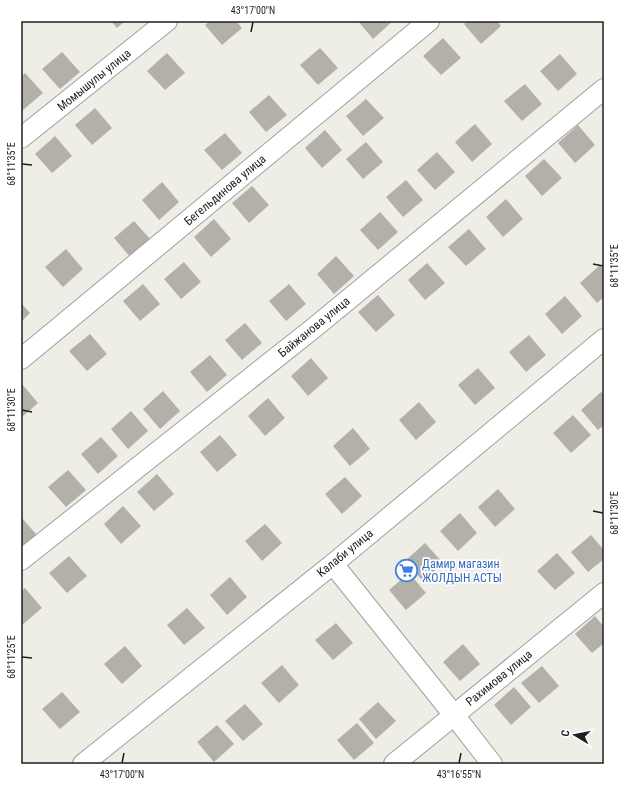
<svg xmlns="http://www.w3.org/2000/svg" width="625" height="785" viewBox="0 0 625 785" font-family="'Roboto Condensed',sans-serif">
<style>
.building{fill:#b3b0a9}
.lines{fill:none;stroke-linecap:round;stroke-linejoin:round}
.minor-casing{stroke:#a0a0a0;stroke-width:22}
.minor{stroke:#fff;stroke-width:20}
.ticks{fill:none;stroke:#1f1f1f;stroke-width:1.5}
.labels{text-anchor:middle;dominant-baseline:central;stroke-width:3.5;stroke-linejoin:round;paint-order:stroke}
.street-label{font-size:12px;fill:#1f1f1f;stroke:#fff}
.shop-label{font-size:12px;fill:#366cbe;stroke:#fff;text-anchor:start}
.neatline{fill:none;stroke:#1f1f1f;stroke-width:1.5}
.ticks-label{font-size:10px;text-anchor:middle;fill:#1f1f1f}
</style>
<rect width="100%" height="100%" fill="#eeede6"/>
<!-- building -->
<g class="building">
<polygon points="111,21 125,21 117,28"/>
<polygon points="210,21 236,21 242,28 222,45 205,25"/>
<polygon points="358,21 393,21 373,39"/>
<polygon points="467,21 497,21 501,26 481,44 464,24"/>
<polygon points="443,38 461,58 441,75 423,56"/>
<polygon points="320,48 338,68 318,85 300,65"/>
<polygon points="62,52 80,72 60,89 42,69"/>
<polygon points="167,53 185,73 165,90 147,71"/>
<polygon points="560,54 577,74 558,91 540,71"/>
<polygon points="25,73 43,93 23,110 21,108 21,77"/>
<polygon points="525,84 542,104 522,121 504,101"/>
<polygon points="269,95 287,115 266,132 249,112"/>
<polygon points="366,99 384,118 363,136 346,116"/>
<polygon points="95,108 112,128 92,145 75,125"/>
<polygon points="475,124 492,144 472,162 455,142"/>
<polygon points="578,125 595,145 575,163 558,143"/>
<polygon points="325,130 342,150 322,168 305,148"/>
<polygon points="225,133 242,153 222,170 204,150"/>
<polygon points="55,136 72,156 52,173 35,154"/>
<polygon points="366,142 383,162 363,179 346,159"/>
<polygon points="437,152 455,172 435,190 417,170"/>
<polygon points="544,159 562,178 542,196 525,176"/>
<polygon points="406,180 423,200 403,217 386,197"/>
<polygon points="162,182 179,202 159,220 142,200"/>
<polygon points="252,186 269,205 249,223 232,203"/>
<polygon points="506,199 523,219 503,237 486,217"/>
<polygon points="380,212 398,232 378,250 360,230"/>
<polygon points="214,219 231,239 211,257 194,237"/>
<polygon points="134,221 151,240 131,258 114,238"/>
<polygon points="469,229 486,249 466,266 448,247"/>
<polygon points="66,249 83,269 63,287 45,267"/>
<polygon points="336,256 354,276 334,294 317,274"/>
<polygon points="184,262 201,282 181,299 164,279"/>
<polygon points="427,263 445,283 425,300 408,280"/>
<polygon points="600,265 604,270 604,297 597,303 580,283"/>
<polygon points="143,284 160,304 140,321 123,301"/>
<polygon points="289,284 306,304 286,321 269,301"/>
<polygon points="378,295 395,315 376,332 358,312"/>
<polygon points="565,296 582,316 562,334 545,314"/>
<polygon points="21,303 30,313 21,322"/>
<polygon points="245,323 262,343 242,360 225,340"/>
<polygon points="90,334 107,354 87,371 69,351"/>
<polygon points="529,335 546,355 526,372 509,352"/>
<polygon points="210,355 227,375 207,392 190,372"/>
<polygon points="311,358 328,378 308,396 291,376"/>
<polygon points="478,368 495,388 475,405 458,385"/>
<polygon points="21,383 38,403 21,418"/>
<polygon points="163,391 180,411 160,429 143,409"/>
<polygon points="601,392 604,396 604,425 598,430 581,410"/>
<polygon points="268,398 285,418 265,436 248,416"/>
<polygon points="419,402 436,422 416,440 399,420"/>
<polygon points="131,411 148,431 128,449 111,429"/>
<polygon points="573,415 591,435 571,453 553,433"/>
<polygon points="353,428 370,449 350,466 333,446"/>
<polygon points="220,435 237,455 217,472 200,452"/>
<polygon points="101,437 118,456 98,474 81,454"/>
<polygon points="68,470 86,490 66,507 48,487"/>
<polygon points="157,474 174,494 154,511 137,492"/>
<polygon points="345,477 362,496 342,514 325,494"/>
<polygon points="498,489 515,509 495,527 478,507"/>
<polygon points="123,506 141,526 121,544 104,524"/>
<polygon points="460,513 477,533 458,551 440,531"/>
<polygon points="21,517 37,535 21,549"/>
<polygon points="265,524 282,543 262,561 245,541"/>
<polygon points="591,535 604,550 604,559 588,572 571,552"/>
<polygon points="425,543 443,563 423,581 405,561"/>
<polygon points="557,553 575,573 555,590 537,571"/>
<polygon points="69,556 87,576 67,593 49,573"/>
<polygon points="409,573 426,593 406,610 389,590"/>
<polygon points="230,577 247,597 227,615 210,595"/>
<polygon points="25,588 42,608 22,625 21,624 21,591"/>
<polygon points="187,608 205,628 184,645 167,625"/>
<polygon points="595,616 604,627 604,643 592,653 575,634"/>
<polygon points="336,623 353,643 333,660 315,640"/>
<polygon points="463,644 480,664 460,681 443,662"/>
<polygon points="125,646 142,666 122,684 104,664"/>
<polygon points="282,665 299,685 279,703 261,683"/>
<polygon points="542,666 559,686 539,703 521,683"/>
<polygon points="514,687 531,707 511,725 494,705"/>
<polygon points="62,692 80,712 60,729 42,709"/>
<polygon points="378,702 396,721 376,739 359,719"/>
<polygon points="245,704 263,724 243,741 225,721"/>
<polygon points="357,723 374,743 354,760 337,740"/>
<polygon points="217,725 234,744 214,762 197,742"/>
</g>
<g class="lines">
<defs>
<g id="minor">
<polyline points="21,138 167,21"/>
<polyline points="21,359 429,21"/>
<polyline points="21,560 315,327 604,89"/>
<polyline points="333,564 454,715 492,764"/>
<polyline points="83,764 333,564 604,339"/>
<polyline points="394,764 604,593"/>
</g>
</defs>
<!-- minor casing -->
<use href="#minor" class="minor-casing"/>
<!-- minor -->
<use href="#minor" class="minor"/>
</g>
<!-- ticks -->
<path class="ticks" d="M251,32L253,22M22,164L32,165M593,264L603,266M22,410L32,412M593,511L603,513M22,657L32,658M122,763L124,753M459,763L461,753"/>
<!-- icons -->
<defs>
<symbol id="supermarket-ring" viewBox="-11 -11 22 22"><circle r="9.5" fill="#fff" stroke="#3f7fe0" stroke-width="1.5"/><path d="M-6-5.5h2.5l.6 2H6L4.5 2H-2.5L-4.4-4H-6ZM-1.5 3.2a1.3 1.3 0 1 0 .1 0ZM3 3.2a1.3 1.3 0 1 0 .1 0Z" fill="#3f7fe0"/></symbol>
</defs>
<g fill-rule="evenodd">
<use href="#supermarket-ring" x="394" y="558" width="25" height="25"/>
</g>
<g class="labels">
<!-- street labels -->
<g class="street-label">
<text transform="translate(94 80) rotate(-39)">Момышулы улица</text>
<text transform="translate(225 190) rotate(-40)">Бегельдинова улица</text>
<text transform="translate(314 327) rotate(-39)">Байжанова улица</text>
<text transform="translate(345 553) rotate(-39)">Калаби улица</text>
<text transform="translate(499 678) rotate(-39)">Рахимова улица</text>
</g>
<!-- shop labels -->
<g class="shop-label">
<text x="422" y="564">Дамир магазин<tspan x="422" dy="14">ЖОЛДЫН АСТЫ</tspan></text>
</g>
</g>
<!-- border -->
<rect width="625" height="785" fill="none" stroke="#ffffff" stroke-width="44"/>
<!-- north arrow -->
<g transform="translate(575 735) rotate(280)" stroke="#ffffff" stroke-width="3" paint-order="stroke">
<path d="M0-3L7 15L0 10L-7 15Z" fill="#1f1f1f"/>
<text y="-6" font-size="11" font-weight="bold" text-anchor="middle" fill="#1f1f1f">С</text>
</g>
<rect x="22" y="22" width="581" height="741" class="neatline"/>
<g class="ticks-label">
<text x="253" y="14">43°17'00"N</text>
<text transform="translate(11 164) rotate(-90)" y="4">68°11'35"E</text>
<text transform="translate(614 266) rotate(-90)" y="4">68°11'35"E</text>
<text transform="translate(11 410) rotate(-90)" y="4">68°11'30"E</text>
<text transform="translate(614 513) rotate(-90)" y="4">68°11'30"E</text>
<text transform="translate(11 657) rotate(-90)" y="4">68°11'25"E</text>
<text x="122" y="778">43°17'00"N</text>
<text x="459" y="778">43°16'55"N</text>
</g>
</svg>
